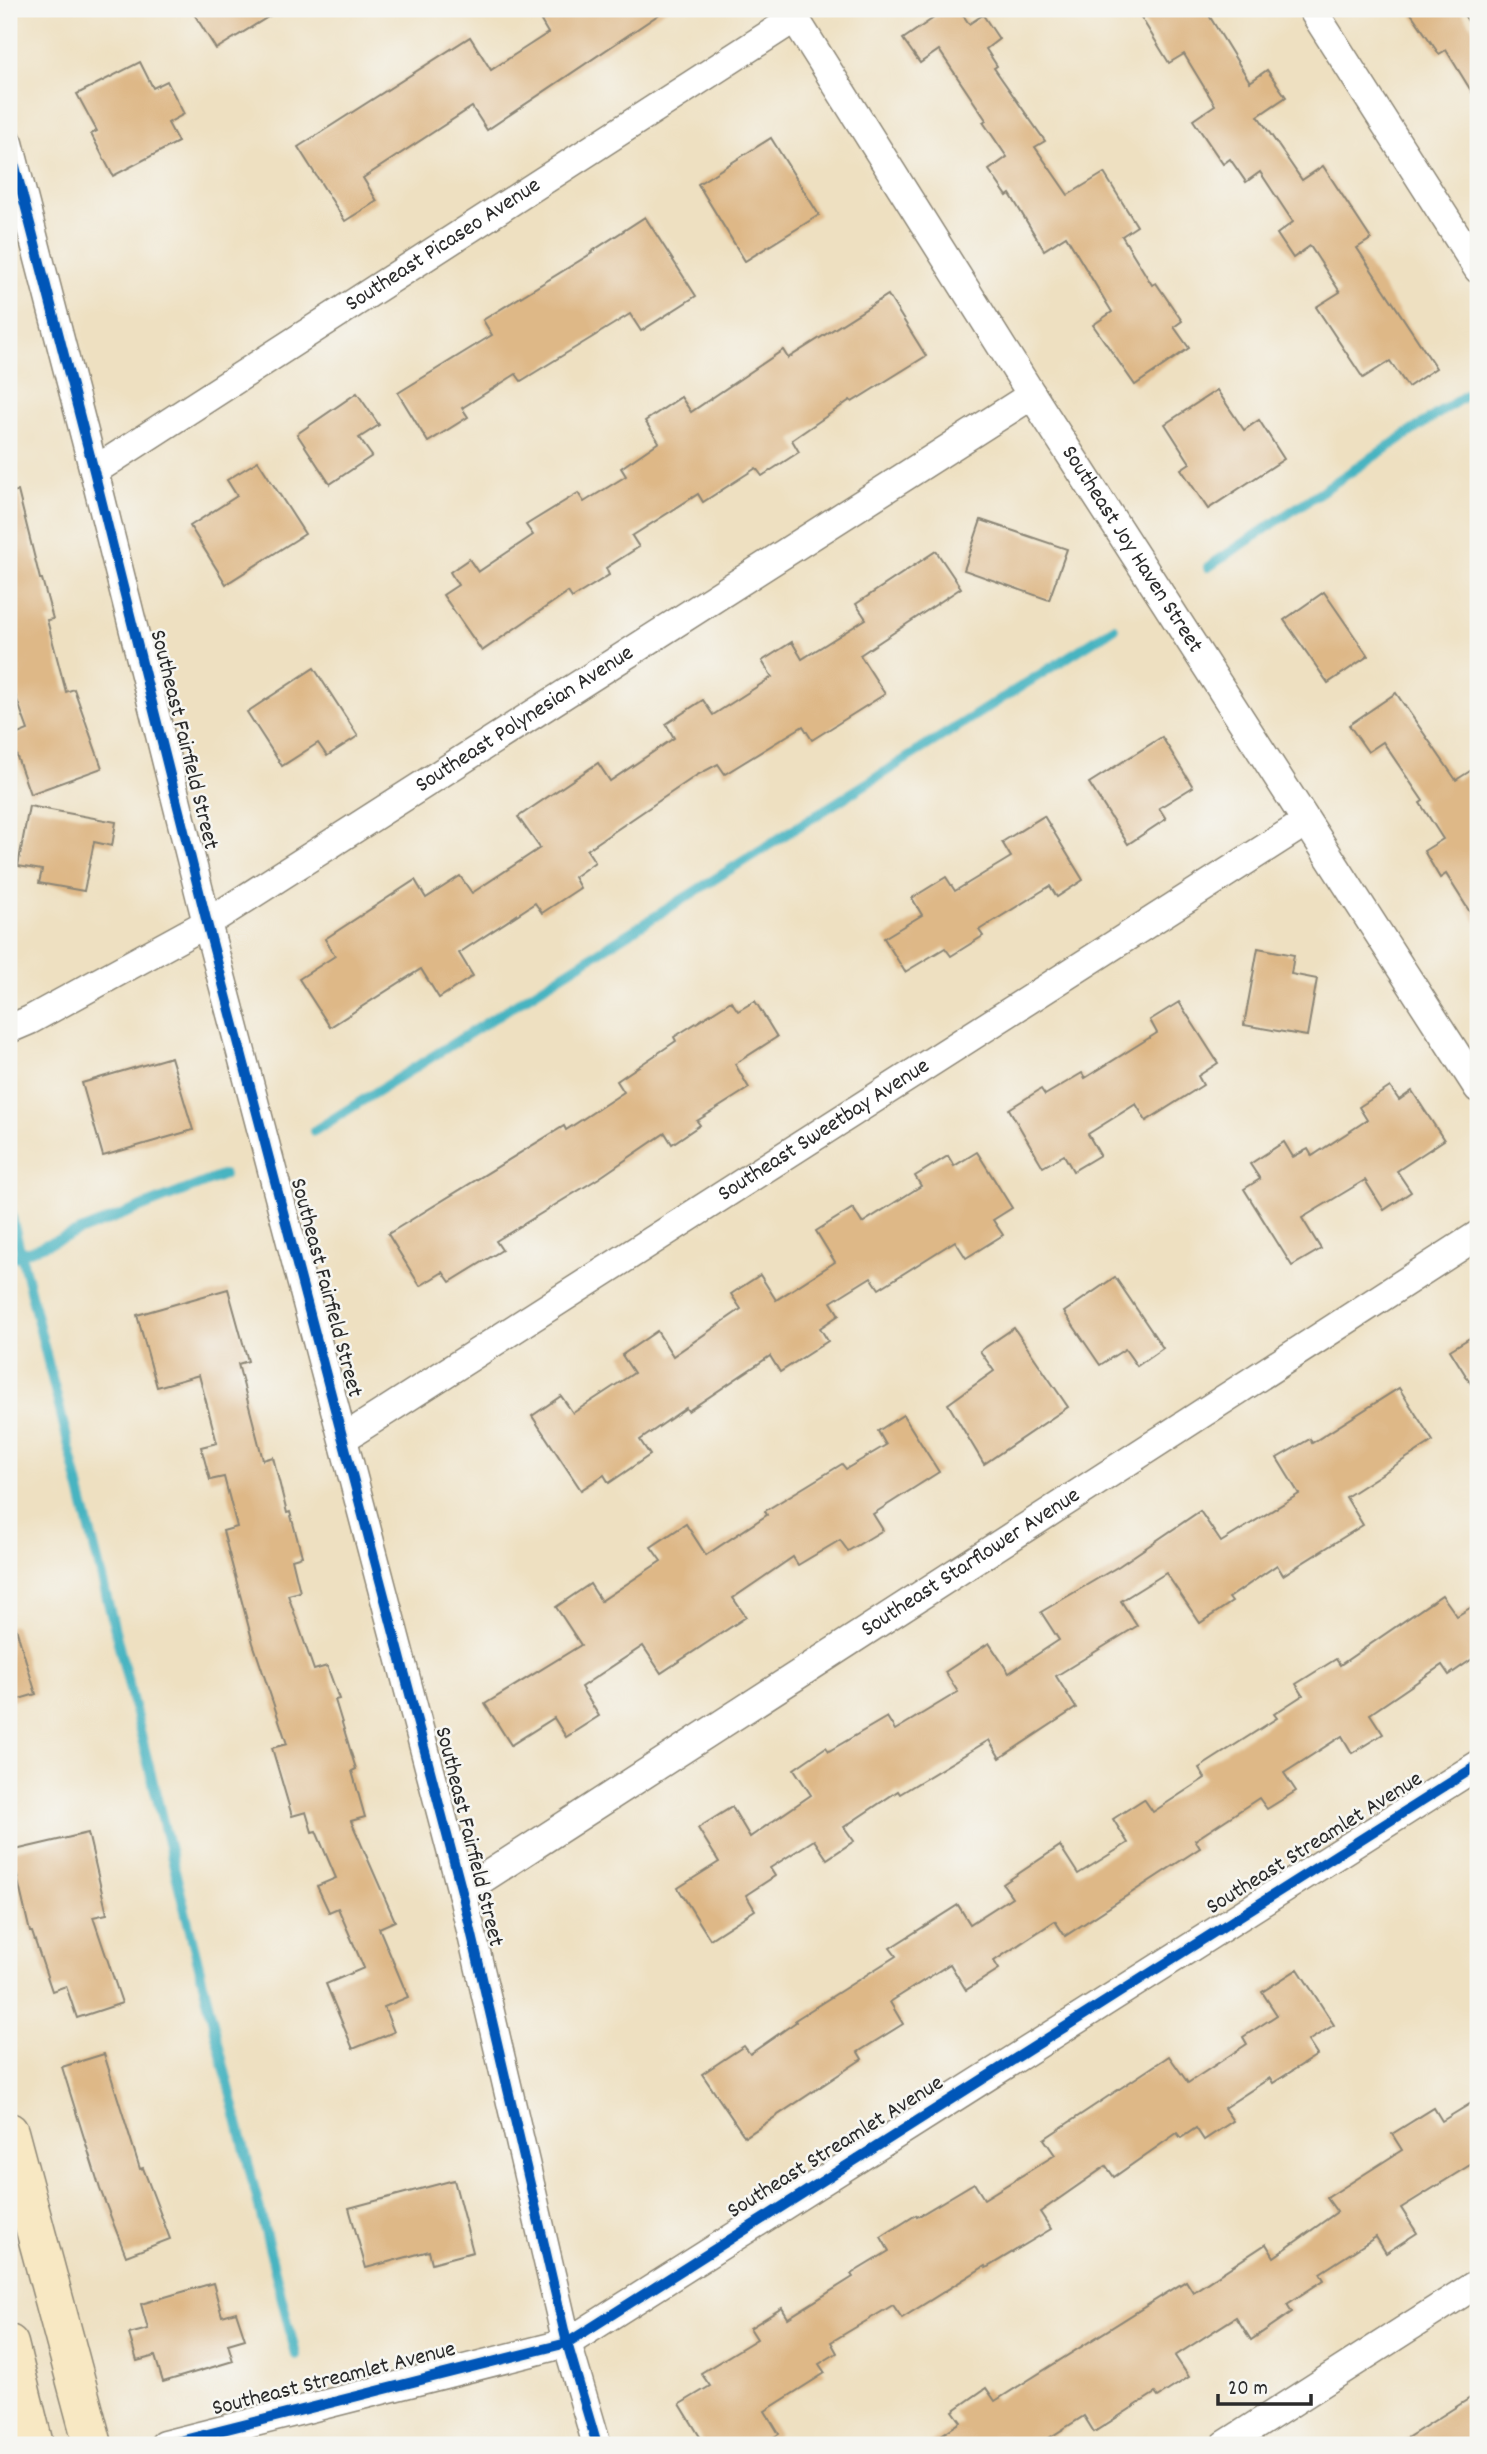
<svg xmlns="http://www.w3.org/2000/svg" width="1487" height="2454" viewBox="0 0 1487 2454" font-family="Dekko,sans-serif">
<style>
.lines{fill:none;stroke-linecap:round;stroke-linejoin:round}
.stream{stroke:#46b4c1;stroke-width:10}
.building{fill:#deb887}
.street-casing{stroke:#8c8676;stroke-width:31}
.secondary-casing{stroke:#8c8676;stroke-width:41}
.street{stroke:#fff;stroke-width:28}
.secondary{stroke:#f8e8c3;stroke-width:38}
.cycleway-casing{stroke:#f6f6f2;stroke-width:15}
.cycleway{stroke:#0057b8;stroke-width:10}
.labels{text-anchor:middle;dominant-baseline:central;stroke-width:5;stroke-linejoin:round;paint-order:stroke}
.street-label{font-size:23px;fill:#2b2b2b;stroke:#f6f6f2}
</style>
<rect width="100%" height="100%" fill="#f6f6f2"/>
<filter id="ink" filterUnits="userSpaceOnUse"><feTurbulence type="fractalNoise" baseFrequency=".0143" numOctaves="2"/><feDisplacementMap in="SourceGraphic" scale="14" xChannelSelector="R" yChannelSelector="G"/><feConvolveMatrix kernelMatrix="1 2 1 2 8 2 1 2 1" color-interpolation-filters="sRGB"/></filter>
<filter id="wash" filterUnits="userSpaceOnUse"><feTurbulence type="fractalNoise" baseFrequency=".00686" numOctaves="4" result="noise"/><feDisplacementMap in="SourceGraphic" scale="28" xChannelSelector="R" yChannelSelector="G"/><feGaussianBlur stdDeviation="1.57" result="paint"/><feColorMatrix in="noise" values="0 0 0 0 0 0 0 0 0 0 0 0 0 0 0 0 0 1.4 0 .05"/><feComposite in="paint" operator="in"/></filter>
<g filter="url(#wash)">
<rect width="100%" height="100%" fill="#eee0c1"/>
<g class="lines">
<!-- stream -->
<g class="stream">
<polyline points="1208,567 1478,387"/>
<polyline points="314,1131 1114,628"/>
<polyline points="9,1206 296,2355"/>
<polyline points="9,1259 224,1175"/>
</g>
</g>
<g id="blocks">
<!-- building -->
<g class="building">
<polygon points="191,9 281,9 216,49"/>
<polygon points="559,9 667,9 487,130 472,107 363,178 377,201 345,221 298,147 470,37 491,70 548,33 541,21"/>
<polygon points="947,9 959,9 969,24 983,15 999,39 986,49 997,66 994,68 1045,141 1035,147 1068,195 1104,173 1137,226 1122,236 1152,285 1156,283 1182,321 1174,327 1189,348 1135,385 1093,325 1112,312 1066,236 1044,250 1010,194 1007,196 989,170 1007,157 983,122 986,120 939,50 920,63 903,39"/>
<polygon points="1136,9 1205,9 1250,82 1267,70 1286,97 1258,116 1302,180 1323,166 1371,239 1357,248 1436,368 1408,387 1390,361 1363,378 1316,307 1340,292 1310,246 1293,258 1277,234 1293,222 1260,172 1246,182 1230,159 1223,164 1193,120 1215,105 1184,54 1169,63"/>
<polygon points="1408,9 1460,9 1478,36 1478,102 1446,50 1439,54"/>
<polygon points="140,62 153,88 167,81 184,114 168,123 178,142 113,176 91,134 97,131 77,94"/>
<polygon points="771,138 819,215 745,261 698,184"/>
<polygon points="645,217 696,296 641,331 630,314 521,381 516,374 462,408 468,417 428,442 398,393 492,335 483,320 592,253 591,252"/>
<polygon points="888,295 926,356 852,402 850,400 792,440 799,452 762,476 756,468 703,502 698,494 632,536 639,547 606,568 609,575 572,598 568,592 482,651 443,595 458,585 450,572 469,559 478,572 533,535 526,525 578,493 584,502 626,476 621,468 659,442 645,421 681,397 691,412 783,350 788,358"/>
<polygon points="1217,390 1244,430 1259,420 1284,459 1208,509 1181,469 1190,463 1165,424"/>
<polygon points="357,393 379,425 359,438 372,456 330,484 297,434"/>
<polygon points="258,461 305,534 226,584 190,526 237,496 227,480"/>
<polygon points="18,491 40,579 42,579 53,619 47,620 66,692 74,689 102,768 30,794 10,737 28,730 9,678 9,492"/>
<polygon points="981,520 1067,549 1049,600 964,570"/>
<polygon points="936,551 961,588 860,655 885,694 812,740 803,726 725,774 718,764 697,775 587,850 595,862 574,877 580,888 542,913 535,903 459,953 473,976 439,998 421,969 330,1027 299,979 335,956 325,939 415,880 426,898 460,876 472,893 540,848 518,817 598,763 610,781 674,738 666,724 703,700 713,715 772,677 762,661 792,642 802,659 866,619 856,604"/>
<polygon points="1324,592 1368,656 1328,683 1284,620"/>
<polygon points="314,668 358,736 327,756 318,743 282,766 247,712"/>
<polygon points="1396,693 1456,780 1478,766 1478,925 1446,874 1440,878 1424,851 1443,839 1420,803 1423,801 1383,742 1368,752 1349,725"/>
<polygon points="1162,737 1193,787 1159,808 1166,819 1128,844 1089,783"/>
<polygon points="29,806 116,822 112,846 94,842 84,891 39,883 42,870 18,866"/>
<polygon points="1044,816 1083,880 1057,897 1050,886 979,930 983,936 951,956 945,948 905,972 884,938 922,915 912,898 946,877 955,891 1011,857 1002,842"/>
<polygon points="1258,948 1294,955 1291,974 1317,979 1307,1036 1244,1025"/>
<polygon points="731,1001 738,1011 755,1001 777,1037 735,1064 749,1088 697,1121 700,1125 672,1144 665,1133 599,1178 496,1241 502,1250 450,1282 443,1272 420,1286 388,1234 564,1126 566,1130 624,1092 617,1081 676,1041 674,1037"/>
<polygon points="1179,1002 1218,1063 1198,1076 1203,1085 1146,1121 1136,1104 1088,1134 1100,1155 1073,1171 1064,1155 1043,1167 1009,1109 1041,1089 1045,1095 1082,1073 1085,1078 1157,1033 1150,1020"/>
<polygon points="171,1057 193,1130 103,1156 82,1083"/>
<polygon points="1390,1087 1399,1100 1412,1091 1444,1140 1397,1171 1411,1192 1384,1210 1365,1180 1302,1218 1321,1249 1292,1266 1244,1189 1260,1179 1250,1164 1284,1142 1293,1157 1308,1149 1312,1156 1367,1120 1359,1107"/>
<polygon points="977,1152 1012,1208 993,1220 1003,1235 966,1258 955,1241 879,1289 871,1277 831,1302 839,1315 820,1328 828,1341 780,1372 770,1356 688,1411 686,1408 640,1440 650,1455 609,1483 604,1475 581,1490 532,1416 561,1396 573,1413 634,1373 622,1355 657,1331 673,1356 741,1309 731,1294 760,1275 776,1300 835,1262 816,1231 853,1208 862,1223 921,1186 915,1176 948,1156 954,1166"/>
<polygon points="1115,1277 1163,1348 1137,1366 1125,1349 1100,1365 1064,1312"/>
<polygon points="228,1289 248,1361 238,1364 263,1460 273,1457 287,1513 290,1512 302,1556 292,1559 300,1592 288,1595 314,1670 327,1666 339,1699 335,1700 356,1769 352,1771 365,1817 351,1821 395,1921 379,1928 408,1997 384,2007 394,2032 353,2049 326,1984 364,1968 338,1908 329,1912 317,1886 336,1878 316,1831 312,1832 306,1812 292,1816 272,1748 287,1744 253,1643 223,1531 237,1527 224,1477 210,1480 201,1447 217,1443 199,1375 157,1387 137,1315"/>
<polygon points="1014,1328 1068,1407 984,1464 948,1404 994,1371 980,1351"/>
<polygon points="1478,1333 1478,1395 1450,1350"/>
<polygon points="1399,1388 1433,1441 1346,1497 1363,1525 1283,1575 1277,1565 1229,1598 1232,1602 1200,1623 1166,1573 1121,1601 1137,1626 1056,1676 1076,1708 1000,1758 989,1740 900,1794 898,1791 844,1827 854,1841 827,1859 814,1840 770,1868 775,1876 746,1895 755,1910 710,1939 678,1888 719,1862 698,1828 732,1807 750,1837 811,1795 794,1769 826,1747 829,1751 887,1717 895,1730 958,1692 945,1672 989,1643 1009,1673 1059,1640 1041,1612 1119,1566 1200,1511 1221,1542 1299,1494 1277,1458 1310,1439 1312,1443"/>
<polygon points="903,1415 939,1472 873,1514 883,1530 848,1551 840,1540 798,1565 793,1557 733,1598 746,1617 661,1673 643,1646 581,1687 599,1716 566,1737 554,1718 511,1745 485,1704 581,1645 556,1607 590,1584 601,1601 661,1561 651,1547 686,1524 706,1555 767,1515 765,1511 842,1464 846,1469 886,1445 878,1431"/>
<polygon points="1442,1595 1457,1616 1478,1603 1478,1655 1449,1675 1442,1665 1370,1714 1383,1734 1352,1753 1342,1736 1284,1773 1296,1791 1267,1809 1259,1798 1195,1840 1200,1848 1065,1936 1055,1921 994,1961 999,1969 966,1990 950,1964 890,2002 903,2024 858,2052 862,2059 745,2137 702,2074 744,2046 750,2054 796,2022 795,2020 896,1956 890,1948 958,1905 970,1924 1012,1897 1003,1884 1060,1846 1078,1874 1128,1843 1113,1819 1144,1799 1153,1812 1205,1778 1199,1768 1277,1718 1274,1714 1303,1695 1296,1684 1336,1659 1340,1665"/>
<polygon points="15,1625 36,1694 9,1702 9,1626"/>
<polygon points="88,1833 107,1914 93,1917 122,2003 77,2018 66,1986 52,1991 32,1932 30,1932 11,1851"/>
<polygon points="1298,1969 1334,2025 1308,2041 1317,2055 1273,2083 1270,2078 1224,2108 1233,2121 1204,2140 1196,2128 1181,2138 1177,2133 1114,2177 1106,2166 1040,2212 1051,2229 986,2268 985,2266 902,2318 893,2305 831,2342 837,2353 819,2364 825,2373 765,2411 779,2434 760,2445 705,2445 680,2404 710,2386 701,2373 757,2339 750,2328 782,2308 788,2318 853,2277 851,2274 889,2251 881,2237 916,2215 917,2217 974,2183 984,2199 1055,2155 1044,2139 1169,2056 1188,2083 1247,2044 1243,2037 1277,2015 1262,1992"/>
<polygon points="104,2054 140,2169 143,2168 170,2239 126,2256 100,2189 62,2067"/>
<polygon points="1478,2099 1478,2160 1401,2208 1417,2233 1386,2253 1376,2237 1320,2273 1324,2280 1287,2304 1292,2312 1251,2340 1236,2317 1175,2356 1189,2377 1158,2397 1155,2393 1094,2432 1084,2416 1038,2445 926,2445 961,2422 953,2411 986,2388 995,2401 1186,2281 1193,2292 1266,2244 1274,2257 1337,2212 1327,2198 1402,2150 1392,2134 1434,2108 1442,2121"/>
<polygon points="454,2180 473,2252 432,2263 429,2251 366,2268 349,2208"/>
<polygon points="213,2283 222,2316 236,2312 245,2339 228,2344 233,2361 163,2382 155,2356 137,2361 129,2334 148,2329 141,2304"/>
<polygon points="1478,2393 1478,2445 1396,2445"/>
</g>
</g>
</g>
<g filter="url(#ink)">
<use href="#blocks" fill-opacity="0" stroke="#8c8676" stroke-width="2"/>
<g class="lines">
<defs>
<g id="street">
<path id="s1" d="M789,9L1032,395L1478,1088"/>
<polyline points="1312,9 1478,269"/>
<polyline points="9,143 94,471 207,923 462,1892 567,2343 597,2445"/>
<path id="s2" d="M94,471L795,18"/>
<path id="s3" d="M9,1029L30,1020L207,923L1032,395"/>
<path id="s4" d="M344,1438L1306,822"/>
<path id="s5" d="M462,1892L1478,1235"/>
<polyline points="164,2445 567,2343 1478,1765"/>
<polyline points="1225,2445 1478,2283"/>
</g>
<g id="secondary">
<polyline points="9,2132 93,2445"/>
<polyline points="9,2344 34,2445"/>
</g>
</defs>
<!-- street casing -->
<use href="#street" class="street-casing"/>
<!-- secondary casing -->
<use href="#secondary" class="secondary-casing"/>
<!-- street -->
<use href="#street" class="street"/>
<!-- secondary -->
<use href="#secondary" class="secondary"/>
<defs>
<g id="cycleway">
<polyline points="9,143 94,471 207,923 462,1892 567,2343 597,2445"/>
<polyline points="164,2445 567,2343 1478,1765"/>
</g>
</defs>
<!-- cycleway casing -->
<use href="#cycleway" class="cycleway-casing"/>
<!-- cycleway -->
<use href="#cycleway" class="cycleway"/>
</g>
</g>
<g class="labels">
<!-- street labels -->
<g class="street-label">
<text stroke="none"><textPath href="#s2" startOffset="416">Southeast Picaseo Avenue</textPath></text>
<text stroke="none"><textPath href="#s1" startOffset="640">Southeast Joy Haven Street</textPath></text>
<text stroke="none"><textPath href="#s3" startOffset="602">Southeast Polynesian Avenue</textPath></text>
<text transform="translate(183 740) rotate(76)">Southeast Fairfield Street</text>
<text stroke="none"><textPath href="#s4" startOffset="570">Southeast Sweetbay Avenue</textPath></text>
<text transform="translate(325 1288) rotate(75)">Southeast Fairfield Street</text>
<text stroke="none"><textPath href="#s5" startOffset="606">Southeast Starflower Avenue</textPath></text>
<text transform="translate(468 1837) rotate(76)">Southeast Fairfield Street</text>
<text transform="translate(1315 1844) rotate(-32)">Southeast Streamlet Avenue</text>
<text transform="translate(836 2148) rotate(-32)">Southeast Streamlet Avenue</text>
<text transform="translate(334 2380) rotate(-14)">Southeast Streamlet Avenue</text>
</g>
</g>
<!-- margin -->
<rect width="1487" height="2454" fill="none" stroke="#f6f6f2" stroke-width="35"/>
<!-- scale -->
<path d="M1218 2394v10h93v-10" fill="none" stroke="#2b2b2b" stroke-width="3.5"/>
<text x="1228" y="2394" font-size="21" fill="#2b2b2b" stroke="#f6f6f2" stroke-width="5" paint-order="stroke">20 m</text>
</svg>
